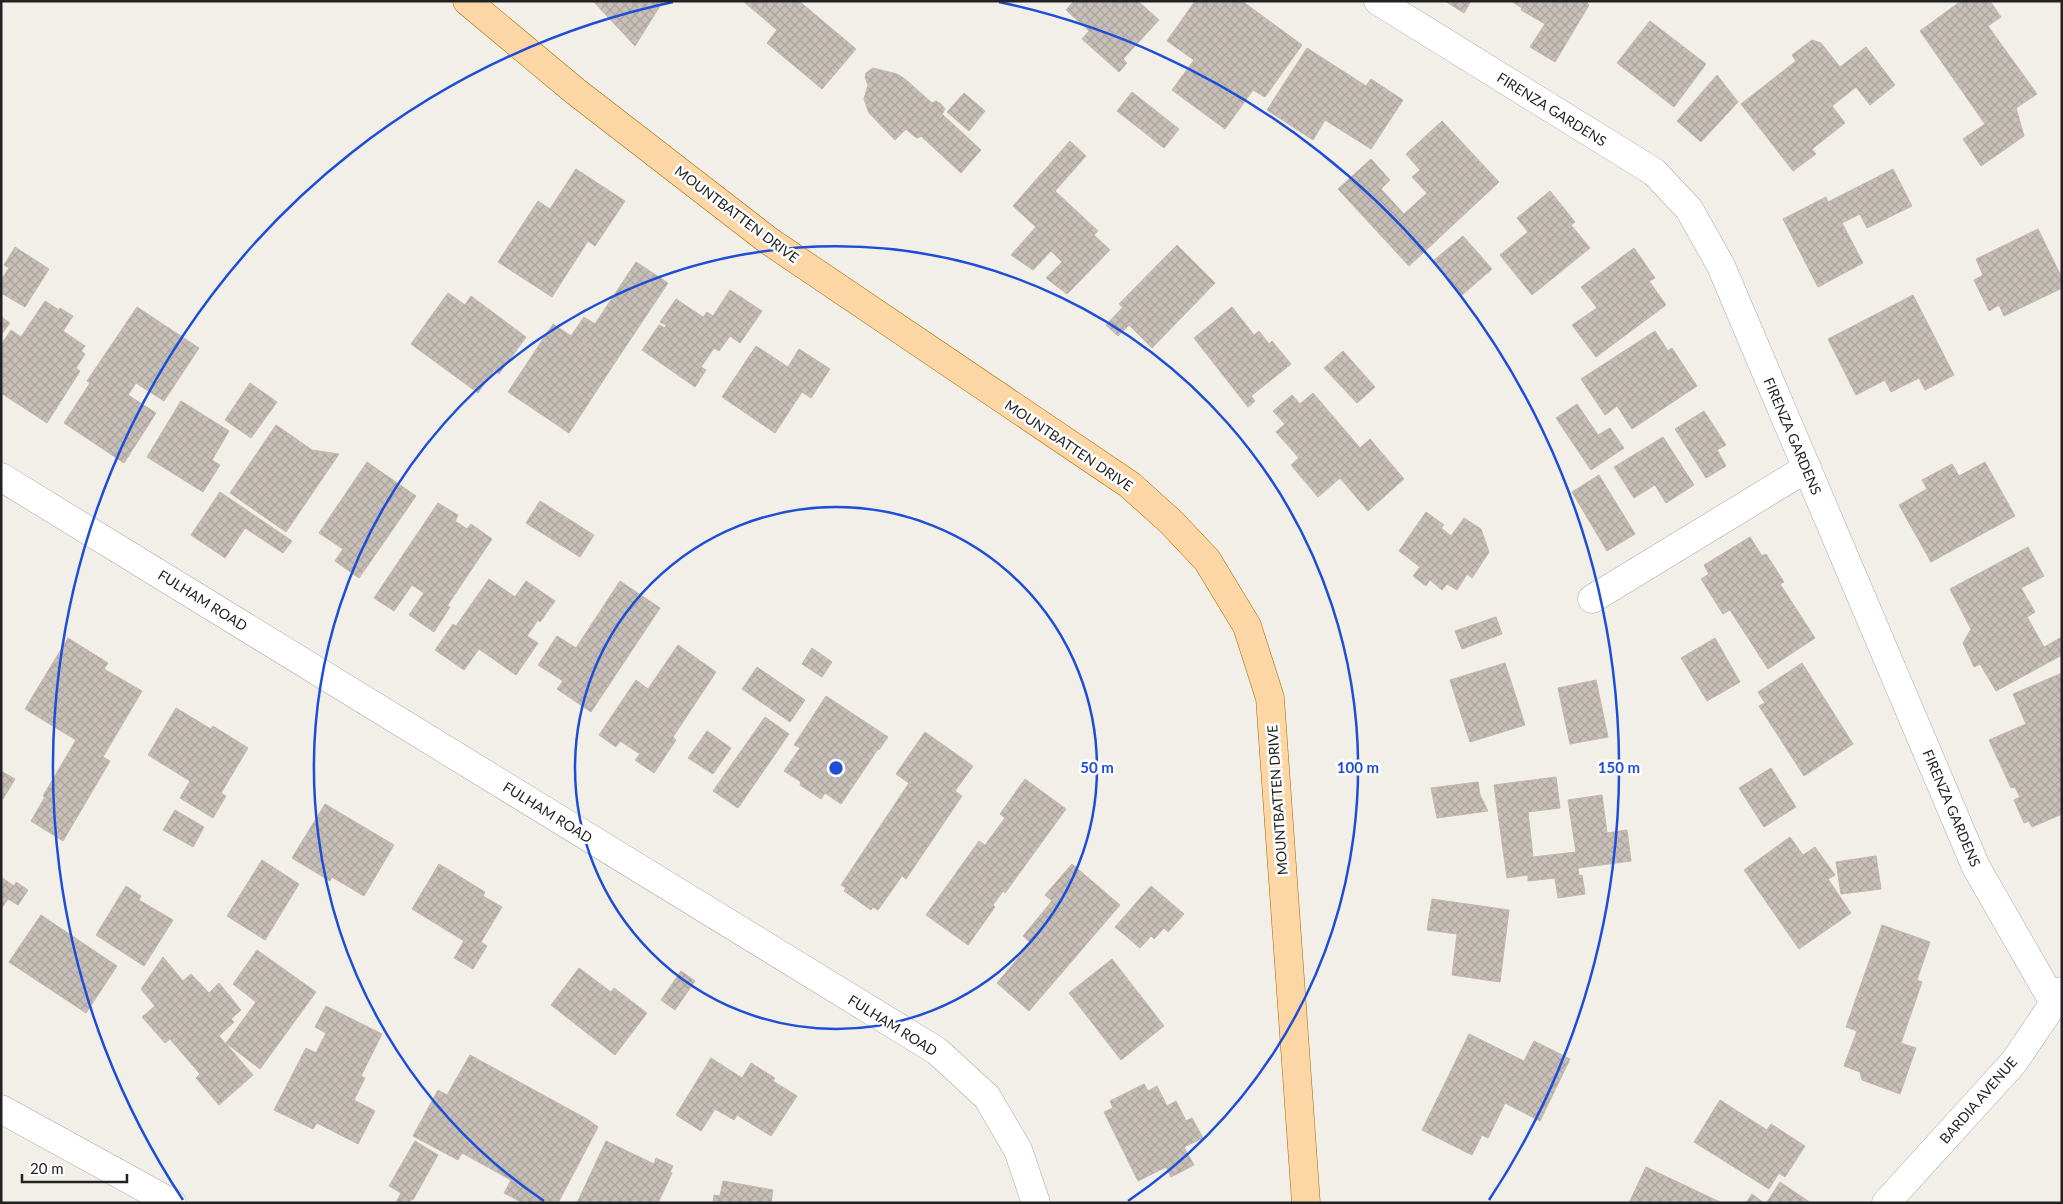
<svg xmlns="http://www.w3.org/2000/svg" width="2063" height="1204" viewBox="0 0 2063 1204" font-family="Lato,sans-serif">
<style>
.building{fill:url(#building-cross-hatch);stroke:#c4b6ab}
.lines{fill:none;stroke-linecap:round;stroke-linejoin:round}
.minor-casing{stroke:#a9a9a9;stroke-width:29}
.major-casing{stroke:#a06b00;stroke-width:29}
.minor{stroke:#fff;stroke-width:28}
.major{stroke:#fcd6a4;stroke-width:28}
.ring{fill:none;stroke:#1d4ed8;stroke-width:2.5}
.labels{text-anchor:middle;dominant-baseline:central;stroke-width:5;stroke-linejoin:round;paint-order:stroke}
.street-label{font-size:14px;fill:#222;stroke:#fff}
.centre{fill:#1d4ed8;stroke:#fff;stroke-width:2.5}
.ring-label{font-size:15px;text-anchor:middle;font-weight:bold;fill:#1d4ed8;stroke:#fff;stroke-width:5;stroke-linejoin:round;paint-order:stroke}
</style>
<defs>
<pattern id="building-cross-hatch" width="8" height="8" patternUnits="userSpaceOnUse" patternTransform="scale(1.25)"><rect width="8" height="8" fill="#c7bfb8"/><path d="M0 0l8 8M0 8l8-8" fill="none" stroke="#aba49e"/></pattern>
</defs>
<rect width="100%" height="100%" fill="#f2efe9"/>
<!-- building -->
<g class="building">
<polygon points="593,1 663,1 635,46"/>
<polygon points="743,1 799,1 856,49 822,89 767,43 777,30"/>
<polygon points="1074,1 1138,1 1159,20 1123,59 1127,63 1119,72 1082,39 1089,31 1066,10"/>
<polygon points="1195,1 1242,1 1302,45 1265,97 1253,90 1225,129 1172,90 1194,60 1167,41"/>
<polygon points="1445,1 1471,1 1464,13"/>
<polygon points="1511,1 1588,1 1587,3 1589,5 1555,62 1530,47 1545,24 1521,10 1522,8"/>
<polygon points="1961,1 1990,1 2001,17 1988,26 2037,94 2016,108 2024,136 1981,166 1963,139 1985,124 1920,31"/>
<polygon points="1650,21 1706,64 1674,107 1617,63"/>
<polygon points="1812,40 1821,43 1840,67 1866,47 1895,85 1870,105 1856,87 1832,106 1845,123 1812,149 1816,154 1793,171 1741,104 1796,61 1792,55"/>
<polygon points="1307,48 1366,86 1371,79 1403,100 1371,149 1325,120 1313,140 1267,110"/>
<polygon points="873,68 897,74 905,79 932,103 936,101 941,104 945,109 942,114 981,150 961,173 921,136 918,138 915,137 906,129 895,140 869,113 864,99 868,85 865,77 866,73"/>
<polygon points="1717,75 1738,102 1701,142 1677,121"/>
<polygon points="1132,92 1179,129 1164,148 1117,111"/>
<polygon points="964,93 985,111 969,131 947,112"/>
<polygon points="1442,121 1499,182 1409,266 1338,189 1371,159 1390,180 1381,189 1404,214 1427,193 1412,177 1420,170 1406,154"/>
<polygon points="1070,141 1086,156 1055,191 1098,231 1094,235 1110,250 1067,294 1046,278 1062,262 1051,251 1033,270 1011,255 1036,227 1013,206"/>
<polygon points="576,169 625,201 595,246 588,241 552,297 498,262 538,201 550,209"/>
<polygon points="1893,169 1912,206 1867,228 1860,214 1842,223 1863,263 1818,287 1783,219 1826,197 1828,202"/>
<polygon points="1550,191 1575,222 1571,225 1590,248 1532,295 1500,255 1528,232 1517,218"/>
<polygon points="2038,229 2062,278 2062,288 2004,316 1999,305 1989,311 1974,280 1983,275 1976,259"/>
<polygon points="1463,236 1492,269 1462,295 1433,261"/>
<polygon points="1177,245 1215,283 1152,348 1129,325 1118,336 1106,325 1123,307 1119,304"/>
<polygon points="15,247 49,269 25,307 1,293 1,280 9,268 4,265"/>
<polygon points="1634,248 1655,278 1649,281 1666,305 1596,357 1572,325 1597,308 1581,287"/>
<polygon points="636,262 668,283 614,364 571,336 584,317 595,324"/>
<polygon points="730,290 762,311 740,343 730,336 719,351 714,348 701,367 706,370 695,387 642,350 659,325 665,328 666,325 660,322 676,299 703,317 707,312 713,316"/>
<polygon points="448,293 465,305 471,296 526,337 499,374 494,370 478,393 411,344"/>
<polygon points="1913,295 1954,375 1925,390 1919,378 1891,392 1885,380 1856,395 1828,339"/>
<polygon points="45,301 59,310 60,308 73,316 63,331 85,346 81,351 85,354 76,368 80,371 47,423 1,393 1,345 11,330 21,337"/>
<polygon points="137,307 199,348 164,401 136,383 128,395 156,413 124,463 64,423 90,383 87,381"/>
<polygon points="1232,307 1254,335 1259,331 1269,344 1272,341 1291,364 1251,396 1255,401 1248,407 1194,338"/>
<polygon points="1,317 10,323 1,335"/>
<polygon points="553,324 614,364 569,433 508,392"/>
<polygon points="1655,331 1668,351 1672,348 1697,386 1632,429 1617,406 1605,415 1581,379"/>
<polygon points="756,346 788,367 799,349 830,369 811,398 802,392 775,433 722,397"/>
<polygon points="1343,351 1375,387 1357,403 1324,368"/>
<polygon points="250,383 277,402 251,438 225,420"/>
<polygon points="1313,393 1360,448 1370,439 1404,479 1368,511 1340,478 1318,497 1291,465 1299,458 1276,432 1285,424 1273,411 1292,395 1300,404"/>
<polygon points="181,401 229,431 212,460 220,465 203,492 147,457"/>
<polygon points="1577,404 1598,435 1610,428 1624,448 1591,470 1556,418"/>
<polygon points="1704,411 1726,445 1717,450 1726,466 1706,478 1675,429"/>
<polygon points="276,425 312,450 339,454 286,532 230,493"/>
<polygon points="1663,437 1694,485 1666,503 1655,485 1634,498 1614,467"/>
<polygon points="367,462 416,496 359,578 335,561 343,549 319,533"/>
<polygon points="1985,462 2015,516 1931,562 1899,505 1927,489 1922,480 1952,464 1959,476"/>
<polygon points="1599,475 1635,534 1607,551 1572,492"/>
<polygon points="220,492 292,541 283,553 245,528 225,558 191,535"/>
<polygon points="540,501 594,535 580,557 526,523"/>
<polygon points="438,503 458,515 455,521 467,529 471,524 492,539 447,606 450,607 434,632 409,615 424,593 412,585 394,611 374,598"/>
<polygon points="1426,512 1444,525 1441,528 1451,536 1464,518 1481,529 1489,552 1472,578 1467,574 1457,590 1447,584 1442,590 1430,580 1426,586 1413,576 1420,567 1399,551"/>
<polygon points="1750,537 1762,556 1766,554 1784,582 1780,584 1815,638 1768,669 1730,610 1723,614 1701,579 1709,574 1704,565"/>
<polygon points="2028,547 2044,576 2021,588 2035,612 2027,617 2044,647 2062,637 2062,655 1996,691 1980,664 1974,667 1963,643 1971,629 1950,589"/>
<polygon points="489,579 515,597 526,581 555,601 540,622 538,620 527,636 538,643 516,675 479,649 464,670 435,650 453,624 456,626"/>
<polygon points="620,581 660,608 591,712 557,689 563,681 538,665 557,636 576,648"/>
<polygon points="1496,617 1502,634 1462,649 1455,631"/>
<polygon points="68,638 108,663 104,669 142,691 103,757 110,761 63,841 31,821 45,797 43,796 76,740 25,709"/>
<polygon points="1715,638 1740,682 1707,701 1681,658"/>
<polygon points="678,645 716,672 673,737 676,740 654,773 635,760 640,754 620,741 616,747 599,735 636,680 648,689"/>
<polygon points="812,648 832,662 822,677 802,664"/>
<polygon points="1505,663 1525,725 1470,742 1450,680"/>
<polygon points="1802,663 1853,744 1804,776 1759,706 1765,703 1758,692"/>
<polygon points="757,667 805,700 790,722 742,689"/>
<polygon points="2062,673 2062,814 2032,827 2029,821 2024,823 2014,800 2020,797 2015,787 2011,788 1989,740 2026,724 2013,694"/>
<polygon points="1596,680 1608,737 1570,744 1558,688"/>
<polygon points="826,696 888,737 879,750 878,749 841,804 825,793 821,799 800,785 801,782 784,771 800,748 794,745"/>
<polygon points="176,708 211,729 213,726 248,748 221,793 226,796 213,818 180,798 190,781 148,755"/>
<polygon points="765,717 789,734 738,808 713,791"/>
<polygon points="707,731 731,748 713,774 688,758"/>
<polygon points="925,732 973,766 955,791 962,796 906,879 902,876 878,910 873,907 871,910 844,891 846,888 841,885 909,783 896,774"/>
<polygon points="1771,768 1796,807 1764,827 1739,788"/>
<polygon points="1,771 15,779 1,802"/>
<polygon points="1556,777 1560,808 1528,812 1533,857 1576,852 1568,800 1602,795 1607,833 1627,830 1631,861 1578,868 1579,876 1582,875 1585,894 1558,898 1555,878 1528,881 1528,875 1507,878 1494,785"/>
<polygon points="1025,779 1066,809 1005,893 1003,891 993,905 995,907 968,945 926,915 979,841 985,845 1005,818 1000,814"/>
<polygon points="1478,782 1480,795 1488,811 1437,818 1431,788"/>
<polygon points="325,804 394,845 364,896 332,877 330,881 292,858"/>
<polygon points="175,810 204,827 193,847 163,830"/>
<polygon points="1790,837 1803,855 1815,847 1835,875 1828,879 1851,913 1799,949 1744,870"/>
<polygon points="1876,856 1881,889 1841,894 1836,862"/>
<polygon points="262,860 299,884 265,940 227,916"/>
<polygon points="439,864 485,892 483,896 502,907 481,942 487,946 473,969 454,958 464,941 412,909"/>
<polygon points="1072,864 1120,905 1029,1011 997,983 1031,943 1023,936 1052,901 1045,895"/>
<polygon points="1,877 14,886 16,882 28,890 18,905 8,899 1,909"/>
<polygon points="126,886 141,896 139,900 173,920 144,966 96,935"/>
<polygon points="1151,886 1184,914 1168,932 1164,928 1154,939 1151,936 1140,948 1115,927"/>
<polygon points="1432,899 1509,910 1500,982 1452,975 1457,934 1427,930"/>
<polygon points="41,915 117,966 86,1013 9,962"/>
<polygon points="1882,925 1930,942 1917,980 1922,982 1901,1043 1916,1048 1900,1094 1862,1080 1860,1072 1844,1066 1857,1031 1846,1027"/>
<polygon points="257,950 316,992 260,1069 226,1043 256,1002 233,984"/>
<polygon points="163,957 183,981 191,974 209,993 219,983 241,1010 231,1019 234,1022 219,1036 253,1075 219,1105 196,1078 200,1074 170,1039 165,1043 142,1017 155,1006 141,989"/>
<polygon points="1112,959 1164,1026 1121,1060 1069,993"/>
<polygon points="579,968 611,992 614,988 647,1013 615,1055 551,1005"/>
<polygon points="681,971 695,981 675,1010 661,1000"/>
<polygon points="326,1006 382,1034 361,1076 365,1078 354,1100 375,1111 358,1144 317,1123 313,1129 274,1110 306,1048 316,1053 326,1033 315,1027"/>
<polygon points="1469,1034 1524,1061 1534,1041 1570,1059 1540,1121 1505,1103 1488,1138 1482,1135 1472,1155 1422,1130"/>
<polygon points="470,1055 587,1119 598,1127 558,1203 523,1203 504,1193 511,1180 462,1153 458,1160 413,1136 438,1090 447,1095"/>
<polygon points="711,1058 742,1078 751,1063 775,1078 773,1081 797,1096 771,1136 737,1115 734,1120 715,1109 701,1131 676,1115"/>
<polygon points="1144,1084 1148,1091 1157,1086 1167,1106 1176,1101 1186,1121 1192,1118 1203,1138 1184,1147 1194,1165 1171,1177 1166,1167 1138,1181 1104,1112 1113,1108 1110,1101"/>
<polygon points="1720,1100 1767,1130 1771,1124 1805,1146 1785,1177 1779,1173 1769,1189 1694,1142"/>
<polygon points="415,1141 438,1155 413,1200 411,1199 409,1203 396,1203 401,1193 389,1186"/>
<polygon points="606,1141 654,1164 656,1158 673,1166 670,1172 672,1173 658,1203 577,1203"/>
<polygon points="1646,1167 1722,1203 1629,1203"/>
<polygon points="723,1181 773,1190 771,1203 713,1203 714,1195 720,1196"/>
<polygon points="1780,1182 1811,1203 1768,1203 1767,1202"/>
<polygon points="1752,1194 1764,1203 1746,1203"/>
</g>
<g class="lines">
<defs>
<g id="minor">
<polyline points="1378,1 1654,172 1689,209 1721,266 1976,867 2054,1003"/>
<polyline points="1,477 937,1051 987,1097 1018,1150 1036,1203"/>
<polyline points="1592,599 1807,468"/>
<polyline points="1,1109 172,1203"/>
<polyline points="1886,1203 2014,1062 2062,991"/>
</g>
<polyline id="major" points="467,1 575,91 769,241 1130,485 1171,522 1207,560 1247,626 1270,698 1306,1203"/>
</defs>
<!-- minor casing -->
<use href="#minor" class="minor-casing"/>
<!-- major casing -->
<use href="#major" class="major-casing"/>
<!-- minor -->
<use href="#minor" class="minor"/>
<!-- major -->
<use href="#major" class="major"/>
</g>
<!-- distance rings -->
<g class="ring">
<circle cx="836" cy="768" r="261"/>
<path d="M544 1201A522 522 0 1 1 1128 1201"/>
<path d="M183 1200A783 783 0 0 1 673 2M999 2A783 783 0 0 1 1489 1200"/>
</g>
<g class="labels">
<!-- street labels -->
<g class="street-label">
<text transform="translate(1552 109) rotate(32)">FIRENZA GARDENS</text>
<text transform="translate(737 214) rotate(37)">MOUNTBATTEN DRIVE</text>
<text transform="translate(1793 436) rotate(67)">FIRENZA GARDENS</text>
<text transform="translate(1069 445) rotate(34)">MOUNTBATTEN DRIVE</text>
<text transform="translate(203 600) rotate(32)">FULHAM ROAD</text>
<text transform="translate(1277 800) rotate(-94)">MOUNTBATTEN DRIVE</text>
<text transform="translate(1952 808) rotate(67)">FIRENZA GARDENS</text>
<text transform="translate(548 812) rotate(32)">FULHAM ROAD</text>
<text transform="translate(893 1025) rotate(32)">FULHAM ROAD</text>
<text transform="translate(1978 1100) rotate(-49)">BARDIA AVENUE</text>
</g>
</g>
<circle cx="836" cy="768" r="8" class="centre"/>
<g class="ring-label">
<text x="1097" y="773">50 m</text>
<text x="1358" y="773">100 m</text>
<text x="1619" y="773">150 m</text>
</g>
<!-- border -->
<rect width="2063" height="1204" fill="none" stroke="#222222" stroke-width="5"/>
<!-- scale -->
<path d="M22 1174v8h105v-8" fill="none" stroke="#222222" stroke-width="2.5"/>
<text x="30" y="1174" font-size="15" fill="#222222" stroke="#ffffff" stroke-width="4" paint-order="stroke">20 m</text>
</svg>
